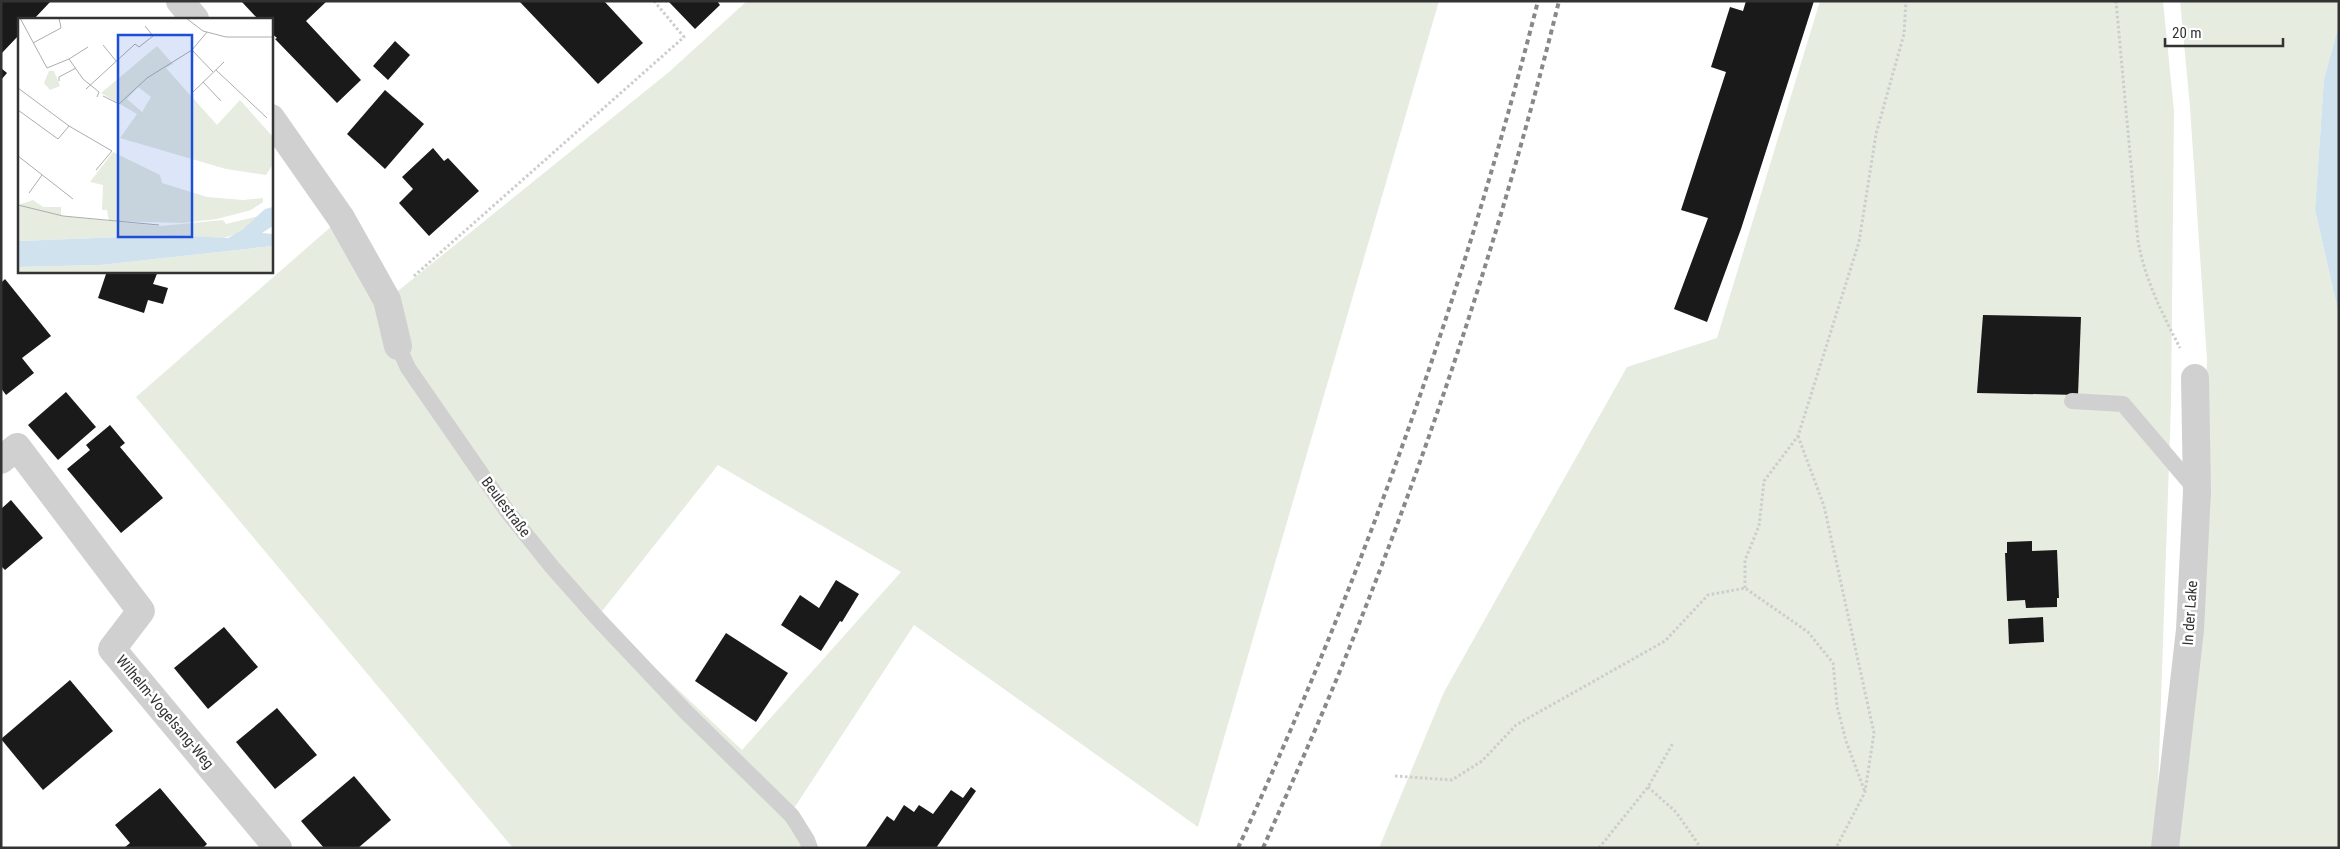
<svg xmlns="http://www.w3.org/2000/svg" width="2340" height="849" viewBox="0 0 2340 849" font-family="'Roboto Condensed',sans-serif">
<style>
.green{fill:#e6ecdf;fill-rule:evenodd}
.water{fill:#cfe2ee}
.building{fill:#1a1a1a}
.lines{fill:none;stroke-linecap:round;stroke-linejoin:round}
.path{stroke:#cdcdcd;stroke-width:3;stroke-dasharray:2.5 2.5;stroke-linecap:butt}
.service{stroke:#d0d0d0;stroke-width:16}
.minor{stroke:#d0d0d0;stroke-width:28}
.rail{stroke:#888;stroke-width:4;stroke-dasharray:5 4;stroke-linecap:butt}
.labels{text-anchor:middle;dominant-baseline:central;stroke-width:5;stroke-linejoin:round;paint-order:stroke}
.street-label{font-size:15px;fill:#333;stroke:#fff}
.inset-road{fill:none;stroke:#adadad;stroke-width:1}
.view{fill:#1d4ed8;fill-opacity:0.15;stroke:#1d4ed8;stroke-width:2.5}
.inset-edge{fill:none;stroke:#333;stroke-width:2.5}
</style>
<rect width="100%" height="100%" fill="#fff"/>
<!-- green -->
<g class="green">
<path d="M747,1H1439L1198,827L914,625L787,819L805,848H513L136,397L341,218L388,299L669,72ZM718,465L901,572L742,750L599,615Z"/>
<polygon points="1820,1 2163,1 2174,111 2171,405 2156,848 1379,848 1444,692 1627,367 1717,338"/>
<polygon points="2180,1 2339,1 2339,24 2324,79 2315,210 2339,315 2339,848 2173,848 2196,633 2207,360 2190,107"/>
</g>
<!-- water -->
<polygon class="water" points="2339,24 2339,315 2315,210 2324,79"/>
<!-- building -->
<g class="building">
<polygon points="1,1 51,1 34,19 19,19 19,35 1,54"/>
<polygon points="241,1 327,1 306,21 361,80 337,103 275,39 277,38 271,33 271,19 258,19"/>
<polygon points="519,1 604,1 643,43 598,84"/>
<polygon points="668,1 717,1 720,5 695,29"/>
<polygon points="1746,1 1814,1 1741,229 1707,322 1674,309 1708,218 1681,210 1726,72 1711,67 1730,7 1743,11"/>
<polygon points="395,41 410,55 388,80 373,66"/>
<polygon points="1,68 7,73 1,80"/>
<polygon points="385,90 424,124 385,169 347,134"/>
<polygon points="433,148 444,161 448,158 479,191 429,236 399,203 413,189 402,177"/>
<polygon points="107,271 158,271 153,284 168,288 163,304 148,300 144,313 98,298"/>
<polygon points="5,279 51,336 22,358 34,373 6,395 1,388 1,283"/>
<polygon points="1983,315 2081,317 2078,395 1977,393"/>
<polygon points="66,392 96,427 58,460 28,425"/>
<polygon points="110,425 125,443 120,447 163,498 121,533 67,469 90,450 86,445"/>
<polygon points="11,500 43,538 5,570 1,566 1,509"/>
<polygon points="2032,541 2032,551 2057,550 2059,598 2057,598 2057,607 2026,608 2025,600 2007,601 2005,553 2007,553 2007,542"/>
<polygon points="836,580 859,594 842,622 840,621 821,651 781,625 800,595 819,608"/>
<polygon points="2043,617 2044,642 2009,644 2008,619"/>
<polygon points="224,627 258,667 208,709 174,668"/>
<polygon points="726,633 788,673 756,722 695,681"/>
<polygon points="70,680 113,731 43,790 1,739"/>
<polygon points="277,708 317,755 275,789 236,742"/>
<polygon points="354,776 391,820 358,848 324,848 301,821"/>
<polygon points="971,787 976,791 936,848 865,848 887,816 894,821 904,805 914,812 919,805 933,814 951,790 963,798"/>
<polygon points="160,788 207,844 203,848 124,848 130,843 115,825"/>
</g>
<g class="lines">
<!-- path -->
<g class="path">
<path d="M2116,1L2138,241C2145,280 2162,313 2180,348"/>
<polyline points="414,276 684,37 654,1"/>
<polyline points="1798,436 1824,506 1874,733 1865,792 1836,848"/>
<polyline points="1745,588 1745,560 1759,526 1764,481 1798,436 1859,242 1876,134 1904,34 1906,1"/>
<polyline points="1395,776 1452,780 1482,761 1516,725 1665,641 1708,595 1745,588 1808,632 1833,663 1837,706 1846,741 1865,792"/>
<polyline points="1648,787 1676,812 1701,848"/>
<polyline points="1599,848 1648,787 1673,743"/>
</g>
<!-- service -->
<g class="service">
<polyline points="398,346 408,368 507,511 552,567 599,620 685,711 792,816 807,840 810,848"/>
<polyline points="2072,401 2123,404 2197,491"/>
</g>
<!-- minor -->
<g class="minor">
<polyline points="180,1 195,19"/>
<polyline points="271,118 341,218 387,300 398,346"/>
<polyline points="1,460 17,447 141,611 112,649 278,848"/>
<polyline points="2165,848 2190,630 2197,491 2195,378"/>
</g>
<!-- rail -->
<g class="rail">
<path d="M1238,848C1364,575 1464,292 1538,1"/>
<path d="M1263,848C1290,787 1317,727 1342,666C1430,450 1503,227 1559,1"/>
</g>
</g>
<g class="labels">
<!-- street labels -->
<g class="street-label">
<text transform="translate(506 507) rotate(53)">Beulestraße</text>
<text transform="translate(2190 613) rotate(-86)">In der Lake</text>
<text transform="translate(165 712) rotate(50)">Wilhelm-Vogelsang-Weg</text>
</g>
</g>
<!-- overview -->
<g transform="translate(18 18)">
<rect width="255" height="255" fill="#fff"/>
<path d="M139,28L155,46L148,50L199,107L222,82L255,119V146L248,157L208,151L102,120L119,96L83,75ZM120,69L133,79L124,94L109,81ZM31,53H36L42,68L32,72L26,65ZM95,134L142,157L144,165L189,179L225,182L245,180V184L233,192L199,201L164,205L91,203L89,192H84L85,167L72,164ZM15,182L25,189H43V198L142,208L205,202L208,206L241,198L219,216L205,220L155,217L0,223V187ZM255,228V255H0V249L83,247Z" fill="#e6ecdf" fill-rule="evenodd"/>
<path d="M255,189V208L244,215L255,216V228L83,247L0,249V223L155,217L210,220L224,212L247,191Z" fill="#cfe2ee"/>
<path class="inset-road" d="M2,0L29,50L51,41L70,29M168,0L185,13L208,19H255M15,25L43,10L41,0M85,27L98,43M174,32L195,54M51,41L65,61L81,74L79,79M198,52L249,100M41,63V59L58,50M185,64L203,83M0,70L51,108L94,133L78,152M68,71L117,26L121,29L135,18L127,8M175,74L206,44M85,78L101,86L129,60L174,32L189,14M0,92L40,121L51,108M0,138L55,181M11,175L24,157M0,187L45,198L141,207"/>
<path class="view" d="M100,17H174V219H100Z"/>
<rect width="255" height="255" class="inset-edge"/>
</g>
<!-- border -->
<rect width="2340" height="849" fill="none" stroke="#333333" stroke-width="5"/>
<!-- scale -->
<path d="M2165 38v8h118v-8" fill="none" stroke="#333333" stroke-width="2.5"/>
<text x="2172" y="38" font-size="15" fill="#333333" stroke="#ffffff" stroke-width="4" paint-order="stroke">20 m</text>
</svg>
